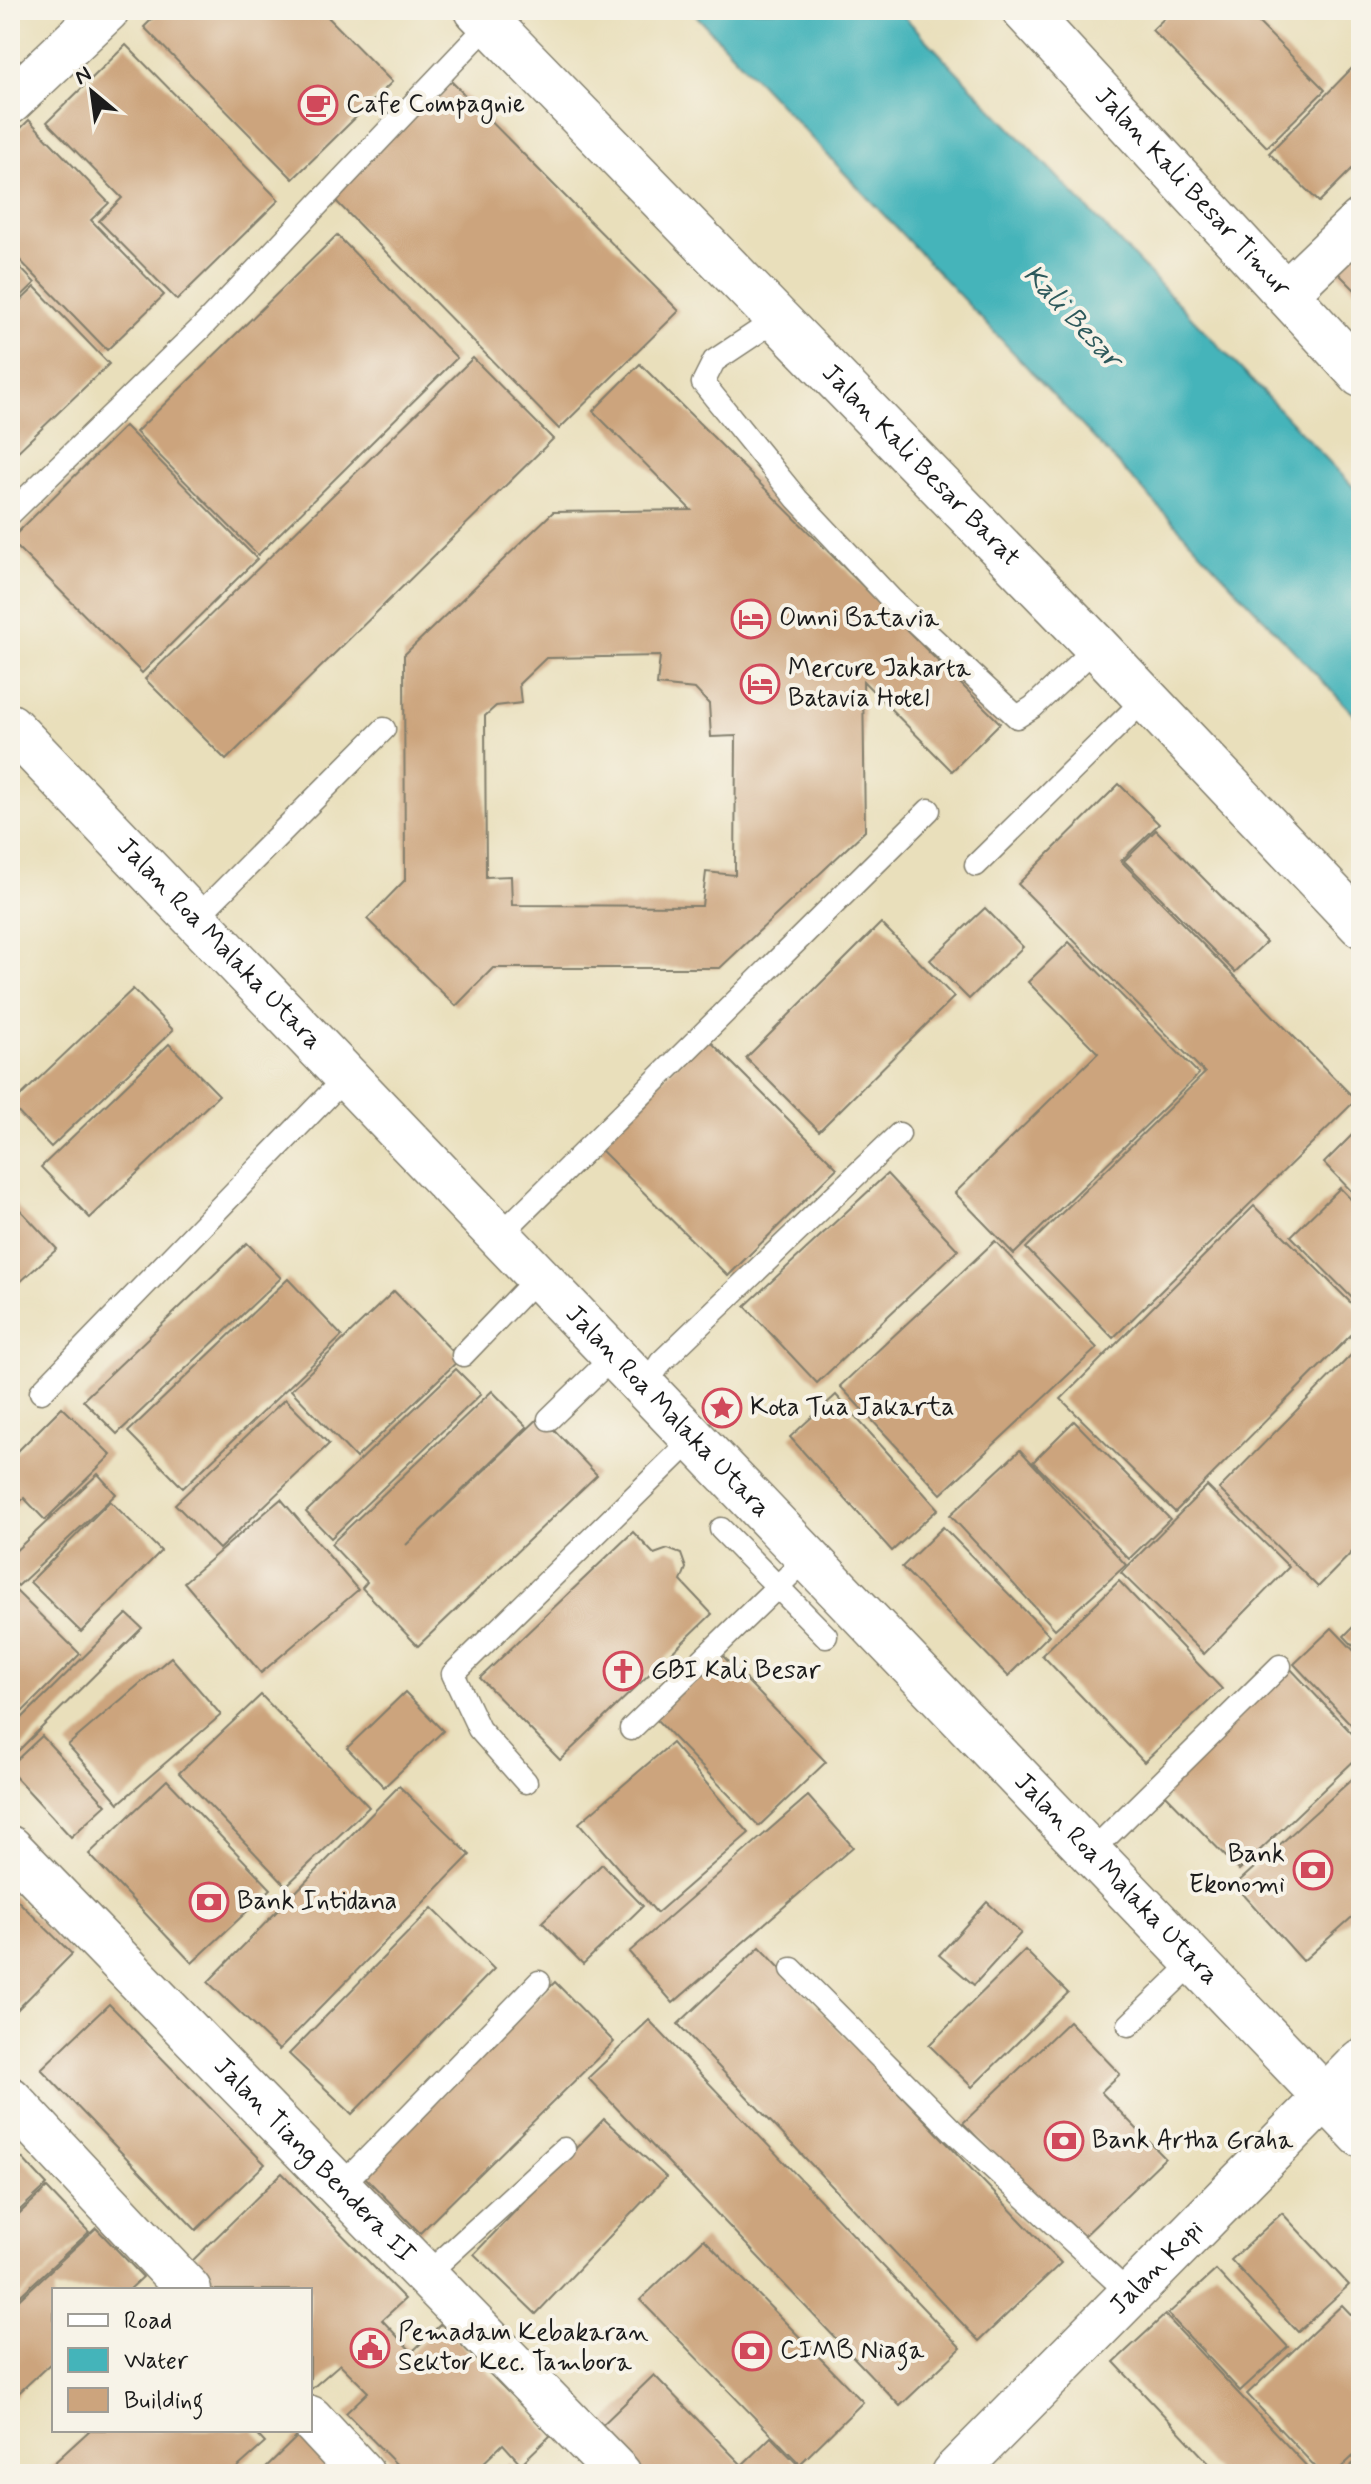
<svg xmlns="http://www.w3.org/2000/svg" width="1371" height="2484" viewBox="0 0 1371 2484" font-family="Mynerve,sans-serif">
<style>
.water{fill:#44b4ba;stroke:#30686b;stroke-width:2}
.building{fill:#cca47d;fill-rule:evenodd}
.lines{fill:none;stroke-linecap:round;stroke-linejoin:round}
.service-casing{stroke:#827e6c;stroke-width:25}
.minor-casing{stroke:#827e6c;stroke-width:47}
.tertiary-casing{stroke:#827e6c;stroke-width:47}
.service{stroke:#fff;stroke-width:22}
.minor{stroke:#fff;stroke-width:44}
.tertiary{stroke:#fff;stroke-width:44}
.labels{text-anchor:middle;dominant-baseline:central;stroke-width:8;stroke-linejoin:round;paint-order:stroke}
.poi-label{font-size:26px;fill:#1c1c1c;stroke:#f7f3e8;text-anchor:start}
.street-label{font-size:26px;fill:#1c1c1c;stroke:#f7f3e8}
.water-label{font-size:28px;font-style:italic;fill:#2c595b;stroke:#f7f3e8}
</style>
<rect width="100%" height="100%" fill="#f7f3e8"/>
<filter id="ink" filterUnits="userSpaceOnUse"><feTurbulence type="fractalNoise" baseFrequency=".0125" numOctaves="2"/><feDisplacementMap in="SourceGraphic" scale="16" xChannelSelector="R" yChannelSelector="G"/><feConvolveMatrix kernelMatrix="1 2 1 2 8 2 1 2 1" color-interpolation-filters="sRGB"/></filter>
<filter id="wash" filterUnits="userSpaceOnUse"><feTurbulence type="fractalNoise" baseFrequency=".006" numOctaves="4" result="noise"/><feDisplacementMap in="SourceGraphic" scale="32" xChannelSelector="R" yChannelSelector="G"/><feGaussianBlur stdDeviation="1.8" result="paint"/><feColorMatrix in="noise" values="0 0 0 0 0 0 0 0 0 0 0 0 0 0 0 0 0 1.4 0 .05"/><feComposite in="paint" operator="in"/></filter>
<g filter="url(#wash)">
<rect width="100%" height="100%" fill="#e9dfbb"/>
<!-- water -->
<polygon class="water" points="691,10 898,10 1361,495 1361,722"/>
<g id="blocks">
<!-- building -->
<g class="building">
<polygon points="161,10 321,10 392,82 293,179 144,27"/>
<polygon points="1173,10 1246,10 1325,90 1267,147 1152,30"/>
<polygon points="126,45 279,200 177,300 99,221 122,198 47,122"/>
<polygon points="1361,59 1361,160 1319,202 1269,153"/>
<polygon points="446,76 679,311 559,429 332,197"/>
<polygon points="29,120 109,203 91,220 164,295 107,350 10,250 10,139"/>
<polygon points="337,235 457,358 258,555 136,432"/>
<polygon points="1361,237 1361,296 1331,266"/>
<polygon points="10,257 35,283 10,307"/>
<polygon points="35,287 109,364 10,459 10,311"/>
<polygon points="473,358 553,439 226,760 145,679"/>
<path d="M640,364L1000,723L952,771L863,681L865,831L720,968H493L456,1006L367,919L405,880L404,655L553,512L691,510L593,411ZM660,656L657,685L695,689L709,704L711,737L736,736L735,875L706,872L702,906L512,905L511,876L486,877L485,716L496,706L521,703L519,684L546,658Z"/>
<polygon points="125,426 257,559 142,673 10,540"/>
<polygon points="1119,784 1159,824 1121,861 1356,1100 1113,1338 1026,1248 1205,1073 1018,884"/>
<polygon points="1156,830 1266,942 1235,972 1124,861"/>
<polygon points="985,908 1023,947 969,999 930,960"/>
<polygon points="881,923 954,997 819,1131 746,1058"/>
<polygon points="1069,942 1199,1074 1014,1254 955,1193 1098,1053 1028,982"/>
<polygon points="133,989 173,1030 51,1147 11,1105"/>
<polygon points="705,1036 837,1168 728,1276 596,1145"/>
<polygon points="169,1044 219,1095 90,1218 41,1167"/>
<polygon points="1361,1126 1361,1201 1324,1163"/>
<polygon points="887,1174 958,1250 817,1383 745,1306"/>
<polygon points="1340,1188 1361,1210 1361,1307 1291,1236"/>
<polygon points="10,1199 57,1249 10,1291"/>
<polygon points="1254,1206 1361,1313 1361,1325 1175,1512 1061,1399"/>
<polygon points="995,1241 1097,1348 941,1494 840,1386"/>
<polygon points="247,1243 281,1278 117,1434 83,1400"/>
<polygon points="288,1279 342,1336 183,1488 128,1432"/>
<polygon points="394,1291 460,1359 356,1458 291,1390"/>
<polygon points="1361,1345 1361,1543 1318,1587 1219,1489"/>
<polygon points="456,1369 481,1394 331,1538 306,1512"/>
<polygon points="492,1391 527,1427 406,1545 541,1416 597,1475 418,1646 362,1588 367,1582 331,1544"/>
<polygon points="836,1395 938,1509 892,1551 790,1437"/>
<polygon points="285,1399 329,1444 219,1549 175,1504"/>
<polygon points="62,1407 111,1455 45,1520 24,1498 10,1512 10,1459"/>
<polygon points="1074,1421 1170,1519 1129,1559 1033,1462"/>
<polygon points="1020,1450 1126,1565 1055,1629 950,1515"/>
<polygon points="98,1474 116,1494 18,1586 10,1577 10,1556"/>
<polygon points="1207,1486 1289,1567 1204,1654 1121,1573"/>
<polygon points="281,1499 358,1590 261,1673 184,1582"/>
<polygon points="110,1501 161,1551 81,1632 30,1582"/>
<polygon points="943,1527 1049,1635 1008,1676 902,1567"/>
<polygon points="633,1532 654,1554 668,1549 681,1554 686,1568 681,1581 712,1614 560,1760 480,1678"/>
<polygon points="1119,1581 1222,1689 1144,1762 1042,1655"/>
<polygon points="10,1585 80,1654 10,1724"/>
<polygon points="127,1614 142,1628 10,1759 10,1730"/>
<polygon points="1361,1619 1361,1654 1344,1636"/>
<polygon points="1332,1628 1361,1658 1361,1735 1294,1664"/>
<polygon points="719,1652 826,1762 759,1826 653,1716"/>
<polygon points="171,1657 221,1715 119,1803 68,1745"/>
<polygon points="1288,1666 1361,1743 1361,1754 1239,1870 1160,1789"/>
<polygon points="405,1692 443,1731 384,1787 347,1748"/>
<polygon points="261,1695 369,1807 286,1886 179,1773"/>
<polygon points="42,1736 106,1805 71,1837 10,1771 10,1766"/>
<polygon points="672,1743 749,1833 657,1913 579,1823"/>
<polygon points="1361,1771 1361,1909 1303,1961 1235,1885"/>
<polygon points="167,1780 271,1889 192,1963 89,1854"/>
<polygon points="399,1786 470,1855 279,2050 208,1982"/>
<polygon points="808,1796 853,1847 673,2003 629,1952"/>
<polygon points="602,1864 643,1906 583,1964 542,1922"/>
<polygon points="10,1893 72,1954 10,2017"/>
<polygon points="987,1902 1021,1933 974,1985 939,1955"/>
<polygon points="432,1908 494,1969 352,2114 289,2054"/>
<polygon points="760,1947 1061,2263 979,2341 678,2024"/>
<polygon points="1025,1950 1068,1993 972,2087 929,2045"/>
<polygon points="555,1982 614,2042 420,2233 361,2173"/>
<polygon points="109,2004 265,2164 196,2230 41,2069"/>
<polygon points="649,2020 961,2348 900,2406 588,2078"/>
<polygon points="1069,2021 1120,2074 1101,2092 1165,2158 1078,2242 963,2123"/>
<polygon points="604,2119 666,2177 536,2314 474,2254"/>
<polygon points="22,2158 47,2185 10,2219 10,2170"/>
<polygon points="282,2173 405,2299 382,2320 412,2352 441,2324 551,2435 521,2464 503,2444 472,2474 406,2474 346,2413 368,2392 340,2364 310,2390 310,2290 212,2290 188,2265"/>
<polygon points="47,2188 89,2232 10,2305 10,2222"/>
<polygon points="1282,2213 1349,2285 1298,2332 1231,2260"/>
<polygon points="96,2228 143,2277 129,2290 54,2290 54,2360 10,2401 10,2308"/>
<polygon points="704,2239 863,2402 800,2464 640,2300"/>
<polygon points="1216,2270 1288,2347 1240,2391 1168,2314"/>
<polygon points="1342,2305 1361,2325 1361,2449 1334,2474 1322,2474 1247,2394"/>
<polygon points="1165,2315 1314,2474 1219,2474 1114,2362"/>
<polygon points="654,2375 742,2465 771,2437 807,2474 636,2474 595,2432"/>
<polygon points="90,2430 253,2430 265,2443 230,2474 42,2474"/>
<polygon points="303,2431 345,2474 259,2474"/>
<polygon points="1361,2456 1361,2474 1342,2474"/>
<polygon points="510,2463 521,2474 499,2474"/>
</g>
</g>
</g>
<g filter="url(#ink)">
<use href="#blocks" fill-opacity="0" stroke="#827e6c" stroke-width="2"/>
<g class="lines">
<defs>
<g id="service">
<polyline points="777,319 714,361 703,383 797,499 892,600 1017,717 1033,707 1097,647"/>
<polyline points="10,514 201,328 490,23"/>
<polyline points="976,865 1146,698"/>
<polyline points="195,919 384,729"/>
<polyline points="499,1236 929,810"/>
<polyline points="463,1355 538,1277"/>
<polyline points="645,1387 661,1362 899,1134"/>
<polyline points="41,1392 346,1077"/>
<polyline points="549,1419 614,1356"/>
<polyline points="721,1529 826,1636"/>
<polyline points="631,1729 807,1558"/>
<polyline points="526,1782 479,1729 453,1674 693,1439"/>
<polyline points="1090,1853 1280,1666"/>
<polyline points="792,1969 955,2133 1131,2295"/>
<polyline points="1129,2025 1194,1962"/>
<polyline points="339,2188 539,1982"/>
<polyline points="425,2276 564,2149"/>
</g>
<g id="minor">
<path id="s1" d="M1024,10L1361,375"/>
<polyline points="1286,293 1361,221"/>
<path id="s2" d="M10,726L1325,2097"/>
<path id="s3" d="M10,1848L619,2474"/>
<polyline points="10,2099 189,2290"/>
<polyline points="310,2418 362,2474"/>
</g>
<g id="tertiary">
<path id="s4" d="M477,10L1097,647L1361,925"/>
<polyline points="10,102 107,10"/>
<polyline points="1325,2097 1361,2135"/>
<path id="s5" d="M953,2474L1361,2061"/>
</g>
</defs>
<!-- service casing -->
<use href="#service" class="service-casing"/>
<!-- minor casing -->
<use href="#minor" class="minor-casing"/>
<!-- tertiary casing -->
<use href="#tertiary" class="tertiary-casing"/>
<!-- service -->
<use href="#service" class="service"/>
<!-- minor -->
<use href="#minor" class="minor"/>
<!-- tertiary -->
<use href="#tertiary" class="tertiary"/>
</g>
</g>
<!-- icons -->
<defs>
<symbol id="cafe-ring" viewBox="-11 -11 22 22"><circle r="9.5" fill="#f7f3e8" stroke="#d1495b" stroke-width="1.5"/><path d="M-5.5-4.5H6V0H3Q3 3.5 0 3.5H-2.5Q-5.5 3.5-5.5 0ZM3-3.2v2h1.7v-2ZM-6 4.5H4V6H-6Z" fill="#d1495b"/></symbol>
<symbol id="hotel-ring" viewBox="-11 -11 22 22"><circle r="9.5" fill="#f7f3e8" stroke="#d1495b" stroke-width="1.5"/><path d="M-6-4.5h1.5V1H6V5H4.5V3h-9V5H-6ZM-4 0a1.8 1.8 0 1 1 3.6 0ZM.5 0V-2.5h3Q6-2.5 6 0Z" fill="#d1495b"/></symbol>
<symbol id="sight-ring" viewBox="-11 -11 22 22"><circle r="9.5" fill="#f7f3e8" stroke="#d1495b" stroke-width="1.5"/><path d="M0-6L1.8-2.2L6-1.7L2.9 1.2L3.7 5.4L0 3.3L-3.7 5.4L-2.9 1.2L-6-1.7L-1.8-2.2Z" fill="#d1495b"/></symbol>
<symbol id="church-ring" viewBox="-11 -11 22 22"><circle r="9.5" fill="#f7f3e8" stroke="#d1495b" stroke-width="1.5"/><path d="M-1.2-6h2.4v3.5h3.3v2.4h-3.3V6h-2.4V-.1h-3.3v-2.4h3.3Z" fill="#d1495b"/></symbol>
<symbol id="bank-ring" viewBox="-11 -11 22 22"><circle r="9.5" fill="#f7f3e8" stroke="#d1495b" stroke-width="1.5"/><path d="M-6-4H6V4H-6ZM0-2.3a2.3 2.3 0 1 0 0 4.6a2.3 2.3 0 1 0 0-4.6Z" fill="#d1495b"/></symbol>
<symbol id="civic-ring" viewBox="-11 -11 22 22"><circle r="9.5" fill="#f7f3e8" stroke="#d1495b" stroke-width="1.5"/><path d="M-.6-6.5H3V-4.5H.6V-3L4-1V1h2V6H-6V1h2V-1L-.6-3ZM-1.2 2.5V6h2.4V2.5Z" fill="#d1495b"/></symbol>
</defs>
<g fill-rule="evenodd">
<use href="#cafe-ring" x="296" y="83" width="44" height="44"/>
<use href="#hotel-ring" x="729" y="597" width="44" height="44"/>
<use href="#hotel-ring" x="738" y="662" width="44" height="44"/>
<use href="#sight-ring" x="700" y="1386" width="44" height="44"/>
<use href="#church-ring" x="601" y="1649" width="44" height="44"/>
<use href="#bank-ring" x="1291" y="1848" width="44" height="44"/>
<use href="#bank-ring" x="187" y="1880" width="44" height="44"/>
<use href="#bank-ring" x="1042" y="2119" width="44" height="44"/>
<use href="#civic-ring" x="348" y="2326" width="44" height="44"/>
<use href="#bank-ring" x="730" y="2329" width="44" height="44"/>
</g>
<g class="labels">
<!-- poi labels -->
<g class="poi-label">
<text x="346" y="105">Cafe Compagnie</text>
<text x="779" y="619">Omni Batavia</text>
<text x="788" y="669">Mercure Jakarta<tspan x="788" dy="30">Batavia Hotel</tspan></text>
<text x="750" y="1408">Kota Tua Jakarta</text>
<text x="651" y="1671">GBI Kali Besar</text>
<text x="1285" y="1855" text-anchor="end">Bank<tspan x="1285" dy="30">Ekonomi</tspan></text>
<text x="237" y="1902">Bank Intidana</text>
<text x="1092" y="2141">Bank Artha Graha</text>
<text x="398" y="2333">Pemadam Kebakaran<tspan x="398" dy="30">Sektor Kec. Tambora</tspan></text>
<text x="780" y="2351">CIMB Niaga</text>
</g>
<!-- street labels -->
<g class="street-label">
<text stroke="none"><textPath href="#s1" startOffset="248">Jalan Kali Besar Timur</textPath></text>
<text stroke="none"><textPath href="#s4" startOffset="636">Jalan Kali Besar Barat</textPath></text>
<text stroke="none"><textPath href="#s2" startOffset="302">Jalan Roa Malaka Utara</textPath></text>
<text stroke="none"><textPath href="#s2" startOffset="950">Jalan Roa Malaka Utara</textPath></text>
<text stroke="none"><textPath href="#s2" startOffset="1598">Jalan Roa Malaka Utara</textPath></text>
<text stroke="none"><textPath href="#s3" startOffset="436">Jalan Tiang Bendera II</textPath></text>
<text stroke="none"><textPath href="#s5" startOffset="290">Jalan Kopi</textPath></text>
</g>
<!-- water labels -->
<g class="water-label">
<text transform="translate(1072 317) rotate(47)">Kali Besar</text>
</g>
</g>
<!-- margin -->
<rect width="1371" height="2484" fill="none" stroke="#f7f3e8" stroke-width="40"/>
<!-- legend -->
<rect x="52" y="2288" width="260" height="144" fill="#f7f3e8" stroke="#9f9d96" stroke-width="2"/>
<rect x="68" y="2314" width="40" height="12" fill="#ffffff" stroke="#9f9d96" stroke-width="2"/>
<text x="124" y="2328" font-size="24" fill="#1c1c1c">Road</text>
<rect x="68" y="2348" width="40" height="24" fill="#44b4ba" stroke="#9f9d96" stroke-width="2"/>
<text x="124" y="2368" font-size="24" fill="#1c1c1c">Water</text>
<rect x="68" y="2388" width="40" height="24" fill="#cca47d" stroke="#9f9d96" stroke-width="2"/>
<text x="124" y="2408" font-size="24" fill="#1c1c1c">Building</text>
<!-- north arrow -->
<g transform="translate(92 92) rotate(331)" stroke="#f7f3e8" stroke-width="6" paint-order="stroke">
<path d="M0-6L14 30L0 20L-14 30Z" fill="#1c1c1c"/>
<text y="-12" font-size="22" font-weight="bold" text-anchor="middle" fill="#1c1c1c">N</text>
</g>
</svg>
